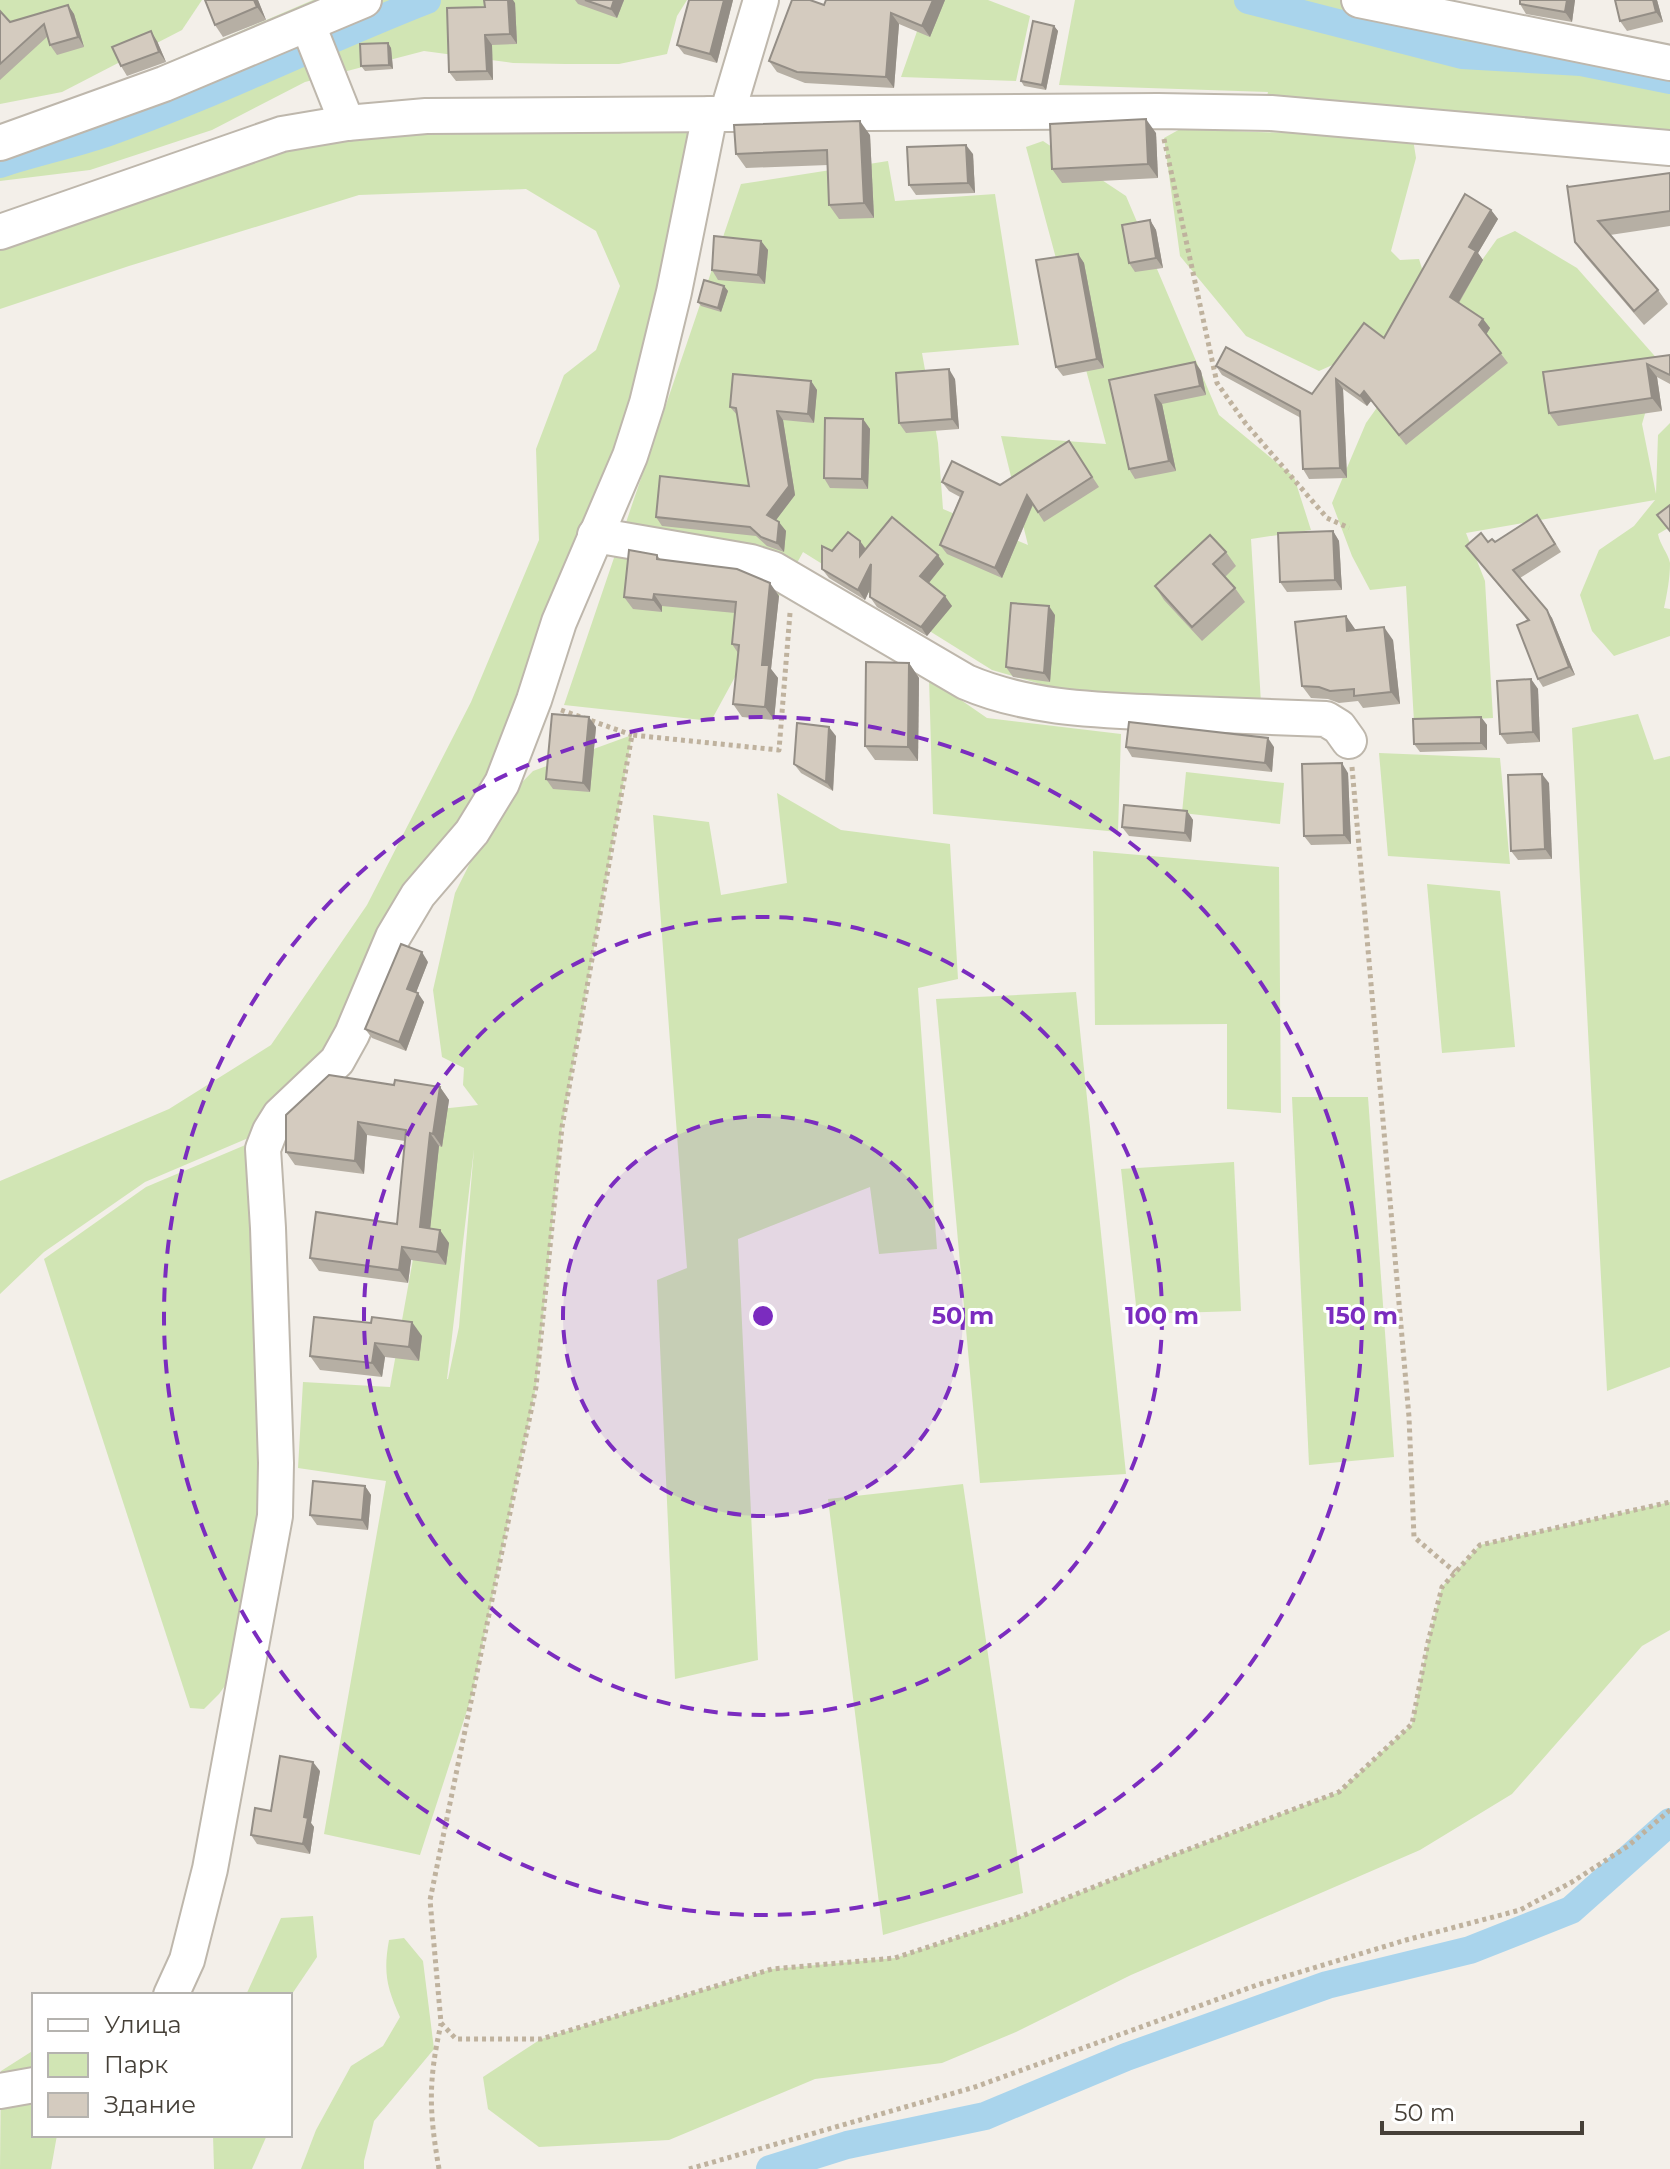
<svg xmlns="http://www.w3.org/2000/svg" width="1670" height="2169" viewBox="0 0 1670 2169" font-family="Montserrat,sans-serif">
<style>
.green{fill:#d1e5b4;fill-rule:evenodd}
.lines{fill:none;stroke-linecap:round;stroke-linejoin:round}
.canal{stroke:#a9d4ec;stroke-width:28}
.minor-casing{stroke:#beb7ac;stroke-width:38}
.path{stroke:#bfb29e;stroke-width:5;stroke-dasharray:4 4;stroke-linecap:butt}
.minor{stroke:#fff;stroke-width:34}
.wall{fill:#b6afa4}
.shaded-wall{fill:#948e86}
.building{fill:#d4cbbf;stroke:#948e86;stroke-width:2}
.ring{fill:none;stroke:#7b2cbf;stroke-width:4;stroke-dasharray:14 10}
.centre{fill:#7b2cbf;stroke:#fff;stroke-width:4}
.ring-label{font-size:24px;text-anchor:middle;font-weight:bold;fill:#7b2cbf;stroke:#fff;stroke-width:6;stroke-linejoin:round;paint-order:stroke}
</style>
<rect width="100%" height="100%" fill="#f3efe9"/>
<!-- green -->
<g class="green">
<polygon points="0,0 202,0 182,30 62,92 0,104"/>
<polygon points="313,0 687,0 677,16 667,54 619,64 565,64 513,63 424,51 305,82 212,130 90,170 0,181 0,128 68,105"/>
<polygon points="928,0 988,0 1030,16 1016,81 901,77"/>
<polygon points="1075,0 1390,0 1611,38 1670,45 1670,136 1264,109 1268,92 1059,85"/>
<polygon points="728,107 517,762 320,1069 274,1127 145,1182 44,1252 0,1294 0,1181 169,1109 271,1045 367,905 471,702 539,540 536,449 564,375 596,350 620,286 596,231 526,189 359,195 129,266 0,309 0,228 216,148"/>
<path d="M1182,128C1259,134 1336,132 1413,139L1416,158L1391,251L1400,260L1419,259L1424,275L1402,334L1319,371L1246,336L1180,256L1164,138Z"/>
<polygon points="1043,141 1126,196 1219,415 1294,477 1311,530 1251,539 1261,703 1107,703 992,670 803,552 711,721 564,705 741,184 888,161 895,201 995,194 1019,345 922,353 938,443 943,509 1028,545 1001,436 1106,444 1026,147"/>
<path d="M1515,231L1577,268L1660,362L1642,424L1656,494L1658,435L1670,423V527L1658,534C1660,545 1668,553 1670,563C1670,578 1667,594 1664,608L1670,609V636L1614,656L1592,631L1580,595L1599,550L1634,526L1655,500L1466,533L1485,581L1493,718L1414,722L1406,586L1370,590L1352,556L1332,503L1366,423L1497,239Z"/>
<polygon points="929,678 987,718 1121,734 1118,832 933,814"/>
<polygon points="1638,714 1654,760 1670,756 1670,1367 1607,1391 1572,728"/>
<path d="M632,735L562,1127L536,1387L472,1695L420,1855L324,1834L386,1481L298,1468L303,1382L390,1387L440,1109L478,1105L463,1085L464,1068L442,1057L433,990L455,893L498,807L533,771ZM474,1149L459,1327L448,1379H447Z"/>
<polygon points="1379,753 1500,758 1510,864 1388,856"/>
<polygon points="1186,772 1284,783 1280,824 1182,813"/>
<polygon points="777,793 841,830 950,844 958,979 918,988 937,1249 879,1254 870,1187 738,1239 758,1660 675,1679 657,1280 687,1268 653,815 709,822 721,895 787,883"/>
<polygon points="1093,851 1279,867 1281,1113 1227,1109 1227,1024 1095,1025"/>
<polygon points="1427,884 1500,891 1515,1047 1442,1053"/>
<polygon points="1076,992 1126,1474 980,1483 936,999"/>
<polygon points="1292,1097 1368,1097 1394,1457 1309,1465"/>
<polygon points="269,1135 282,1225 275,1617 219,1694 204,1709 190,1708 44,1259 146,1187"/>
<polygon points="1234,1162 1241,1311 1137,1314 1121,1169"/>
<polygon points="963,1484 1023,1893 883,1935 828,1499"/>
<polygon points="1670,1502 1670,1630 1642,1646 1512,1794 1420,1850 1131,1975 1016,2032 942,2063 815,2079 669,2140 539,2147 488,2109 483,2077 541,2039 772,1969 895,1958 1022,1916 1168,1857 1339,1792 1412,1724 1428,1642 1442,1587 1480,1545"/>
<polygon points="313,1916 317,1957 290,1997 246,1995 281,1918"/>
<path d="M404,1938L423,1961L434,2049L374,2121L364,2161V2169H301L316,2130L351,2066L383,2046L400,2017C387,1988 383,1973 389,1940Z"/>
<polygon points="34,2050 34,2135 57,2135 51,2169 0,2169 1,2071"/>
<polygon points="213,2135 267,2135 252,2169 214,2169"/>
</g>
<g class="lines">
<!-- canal -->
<g class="canal">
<polyline points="1248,0 1462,55 1581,62 1670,80"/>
<path d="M0,164C35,152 71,145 106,133C215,95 319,42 427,0"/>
<polyline points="770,2169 847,2145 985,2116 1126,2057 1327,1985 1470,1950 1571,1910 1670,1822"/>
</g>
<defs>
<g id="minor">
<polyline points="1359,0 1670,63"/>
<polyline points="308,25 347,123"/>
<polyline points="727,114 761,0"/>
<polyline points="0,143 164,84 364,0"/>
<polyline points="0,232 282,134 347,123 426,116 1158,111 1271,113 1670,148"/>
<path d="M595,535L751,562L773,569L966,682C1029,709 1099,710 1166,713C1219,715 1273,717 1326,719L1339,727L1349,741"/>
<polyline points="171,1995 187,1960 210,1869 275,1516 276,1463 268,1228 263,1149 270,1131 280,1115 337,1061 352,1034 393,937 418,895 472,832 502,783 534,700 559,622 630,456 647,403 674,292 710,114"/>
<polyline points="0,2091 34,2085"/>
</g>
</defs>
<!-- minor casing -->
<use href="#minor" class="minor-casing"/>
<!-- path -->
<g class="path">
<polyline points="1164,139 1217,383 1246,424 1327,518 1349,528"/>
<polyline points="790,613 779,750 632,735 562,1127 536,1387 430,1900 441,2023 456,2039 541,2039 772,1969 895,1958 1022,1916 1168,1857 1339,1792 1412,1724 1428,1642 1442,1587 1480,1545 1670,1502"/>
<polyline points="561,710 632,735"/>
<polyline points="1352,767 1409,1417 1414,1537 1455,1572"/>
<path d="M439,2169C429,2111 428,2082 441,2024"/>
<polyline points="689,2169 975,2087 1257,1985 1406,1940 1520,1910 1572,1882 1628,1846 1670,1810"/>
</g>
<!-- minor -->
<use href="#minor" class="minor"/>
</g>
<!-- wall -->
<g class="wall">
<polygon points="205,0 258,0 266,20 223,37 215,25"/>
<polygon points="575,0 624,0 617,18 578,4"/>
<polygon points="689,0 733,0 717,63 684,54 677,45"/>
<polygon points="945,0 930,37 899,24 894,88 805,83 777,72 769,61 824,5"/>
<polygon points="1520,0 1575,0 1572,22 1526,14 1520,4"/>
<polygon points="1657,0 1663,22 1627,31 1620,21"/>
<polygon points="515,3 517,44 492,45 493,80 456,81 449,72 485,7"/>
<polygon points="68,5 74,14 84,47 57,55 50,45 48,36 0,80 0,11 10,22"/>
<polygon points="1054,26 1058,31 1046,90 1024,86 1021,81"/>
<polygon points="157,41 166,62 127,76 121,66"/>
<polygon points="388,43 391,48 393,69 365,71 361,66"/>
<polygon points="1156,133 1158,178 1062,183 1052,169"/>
<polygon points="870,135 874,218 839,219 829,205 828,165 746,168 736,154"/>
<polygon points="973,154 975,193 916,195 909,185"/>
<polygon points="1670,173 1670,226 1610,235 1658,290 1668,304 1644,325 1585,256 1575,242 1568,187"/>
<polygon points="1491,210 1498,219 1478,253 1483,260 1459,303 1483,319 1490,328 1486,334 1508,363 1406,445 1371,401 1367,406 1343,389 1347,478 1309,479 1303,469 1301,418 1222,375 1216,366 1312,394 1384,338"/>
<polygon points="1150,220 1156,230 1163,268 1135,272 1129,263"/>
<polygon points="761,241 768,250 765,284 718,280 712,270"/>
<polygon points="1078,254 1084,263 1104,368 1063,376 1056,367"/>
<polygon points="724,286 728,291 721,312 701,306 698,302"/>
<polygon points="1670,355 1670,384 1657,377 1662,411 1558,426 1549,413 1543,372"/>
<polygon points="1195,362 1201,371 1206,395 1162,404 1176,471 1135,479 1129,469 1109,380"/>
<polygon points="955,379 959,429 906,433 899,423"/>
<polygon points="811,381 817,390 814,423 783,420 795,495 776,520 786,531 784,552 767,546 756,536 662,526 656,517 749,486 738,416 730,407"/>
<polygon points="863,419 870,429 868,489 830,488 824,478"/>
<polygon points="1069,441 1099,487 1044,522 1033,505 1002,578 947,554 940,545 960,497 949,491 942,482 1000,485"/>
<polygon points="1543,523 1561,552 1520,578 1552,618 1575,675 1543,687 1538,679 1528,621 1466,546 1488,542 1495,542"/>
<polygon points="1333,531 1339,541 1342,590 1287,592 1280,582"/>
<polygon points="860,541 866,549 944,564 929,583 952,606 927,636 877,607 870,597 870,589 865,600 829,578 822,569 832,551"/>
<polygon points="1226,552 1236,566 1225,577 1235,588 1245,602 1202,641 1164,600 1155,586"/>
<polygon points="657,555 660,559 779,596 771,669 778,678 774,720 742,717 733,704 738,653 732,644 735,613 662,606 662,612 633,609 624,597"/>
<polygon points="1055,615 1050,682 1013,677 1006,667"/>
<polygon points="1346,616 1355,630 1393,640 1400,704 1363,708 1358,701 1339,703 1328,699 1311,698 1302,686"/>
<polygon points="909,663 919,678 918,761 875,760 865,746"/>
<polygon points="1531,679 1538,689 1540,742 1507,744 1500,734"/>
<polygon points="1481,717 1487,725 1487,750 1420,752 1414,744"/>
<polygon points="596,727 590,792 553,789 546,779"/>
<polygon points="836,736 833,791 801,773 794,764"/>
<polygon points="1126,747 1274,747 1272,772 1132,757"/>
<polygon points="1348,773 1351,844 1311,845 1304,836"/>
<polygon points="1549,783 1552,859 1518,860 1511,851"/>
<polygon points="1187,811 1193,820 1191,842 1129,836 1122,827"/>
<polygon points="428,962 416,992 424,1002 406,1051 372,1038 365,1029"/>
<polygon points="394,1085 440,1087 449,1100 442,1147 439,1146 430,1228 449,1243 446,1265 411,1260 408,1283 319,1271 310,1258 397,1224 405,1141 367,1135 364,1174 295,1165 286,1152"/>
<polygon points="371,1323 422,1336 419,1361 385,1357 382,1377 320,1370 310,1356"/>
<polygon points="365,1486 371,1495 368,1530 317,1525 310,1515"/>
<polygon points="320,1771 311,1823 314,1827 310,1854 257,1844 251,1835 271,1811"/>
</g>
<!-- shaded-wall -->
<g class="shaded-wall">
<polygon points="254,0 258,0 266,20 257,7"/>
<polygon points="508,0 513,0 515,3 517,44 510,34"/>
<polygon points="614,0 624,0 617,18 611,9"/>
<polygon points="724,0 733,0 717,63 710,54"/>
<polygon points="933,0 945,0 930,37 922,26"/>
<polygon points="1567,0 1575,0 1572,22 1565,12"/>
<polygon points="1653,0 1657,0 1663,22 1656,12"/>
<polygon points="68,5 74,14 84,47 78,37"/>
<polygon points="891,13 899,24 894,88 886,77"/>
<polygon points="1054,26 1058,31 1046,90 1042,85"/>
<polygon points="151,31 157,41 166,62 159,52"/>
<polygon points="485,35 492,45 493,80 487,71"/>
<polygon points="388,43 391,48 393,69 389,65"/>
<polygon points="1146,119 1156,133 1158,178 1148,164"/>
<polygon points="860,121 870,135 874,218 864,203"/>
<polygon points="966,145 973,154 975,193 968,183"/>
<polygon points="1491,210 1498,219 1478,253 1483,260 1456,307 1450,297 1469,247"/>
<polygon points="1150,220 1156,230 1163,268 1156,258"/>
<polygon points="761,241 768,250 765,284 758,275"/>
<polygon points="1078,254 1084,263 1104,368 1097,359"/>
<polygon points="724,286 728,291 721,312 718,308"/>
<polygon points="1483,319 1490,328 1486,335 1479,325"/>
<polygon points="1195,362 1201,371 1206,395 1200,386"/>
<polygon points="1647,364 1657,377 1662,411 1652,398"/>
<polygon points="949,369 955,379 959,429 952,419"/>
<polygon points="1336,379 1343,389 1347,478 1340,468"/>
<polygon points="811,381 817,390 814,423 808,414"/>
<polygon points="1364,391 1371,401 1367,406 1360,396"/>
<polygon points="1155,395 1162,404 1176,471 1169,461"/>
<polygon points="777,411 783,420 795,495 773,524 767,515"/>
<polygon points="863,419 870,429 868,489 862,479"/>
<polygon points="1027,495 1033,504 1002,578 995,568"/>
<polygon points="779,522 786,531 784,552 777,543"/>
<polygon points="1333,531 1339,541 1342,590 1335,580"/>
<polygon points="860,541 867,551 860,556"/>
<polygon points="938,555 944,564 927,585 920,576"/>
<polygon points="871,564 877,574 865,600 858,590"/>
<polygon points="770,583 779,596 771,669 778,678 774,720 765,707 762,665"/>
<polygon points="654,594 662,606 662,612 653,600"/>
<polygon points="945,596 952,606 927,636 921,627"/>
<polygon points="1049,606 1055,615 1050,682 1044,673"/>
<polygon points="1547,610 1552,618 1575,675 1569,667"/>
<polygon points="1346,616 1355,629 1356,643 1347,631"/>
<polygon points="1384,627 1393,640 1400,704 1391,692"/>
<polygon points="909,663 919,678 918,761 908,747"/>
<polygon points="1531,679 1538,689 1540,742 1533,732"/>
<polygon points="589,717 596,727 590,792 583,783"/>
<polygon points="1481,717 1487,725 1487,750 1481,743"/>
<polygon points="829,727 836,736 833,791 826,782"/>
<polygon points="1268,738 1274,747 1272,772 1265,763"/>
<polygon points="1342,763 1348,773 1351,844 1344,835"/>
<polygon points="1542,774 1549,783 1552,859 1545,849"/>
<polygon points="1187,811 1193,820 1191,842 1185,833"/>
<polygon points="422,952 428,962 414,998 407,989"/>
<polygon points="418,993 424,1002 406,1051 399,1042"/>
<polygon points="440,1087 449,1100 442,1147 433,1134"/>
<polygon points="358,1122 367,1135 364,1174 355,1161"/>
<polygon points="430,1133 439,1146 429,1240 420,1227"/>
<polygon points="440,1230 449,1243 446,1265 437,1252"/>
<polygon points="402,1247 411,1260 408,1283 399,1270"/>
<polygon points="412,1322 422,1336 419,1361 409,1347"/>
<polygon points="375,1343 385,1357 382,1377 372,1363"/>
<polygon points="365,1486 371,1495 368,1530 362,1520"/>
<polygon points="313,1762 320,1771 311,1823 314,1827 310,1854 303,1844 304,1817"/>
</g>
<!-- building -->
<g class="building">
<polygon points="205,0 254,0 257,7 215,25"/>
<polygon points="484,0 508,0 510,34 485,35 487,71 449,72 447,8 485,7"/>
<polygon points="585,0 614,0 611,9"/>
<polygon points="689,0 724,0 710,54 677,45"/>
<polygon points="792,0 810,0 824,5 826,0 933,0 922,26 891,13 886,77 797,72 769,61"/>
<polygon points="1520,0 1567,0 1565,12 1520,4"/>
<polygon points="1615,0 1653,0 1656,12 1620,21"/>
<polygon points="68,5 78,37 50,45 44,24 0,64 0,11 10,22"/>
<polygon points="1033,21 1054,26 1042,85 1021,81"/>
<polygon points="151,31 159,52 121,66 112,47"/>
<polygon points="388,43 389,65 361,66 360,44"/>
<polygon points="1146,119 1148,164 1052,169 1050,124"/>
<polygon points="860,121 864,203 829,205 827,150 736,154 734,125"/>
<polygon points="966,145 968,183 909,185 907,147"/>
<polygon points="1670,173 1670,211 1598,221 1658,290 1634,311 1575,242 1567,185 1568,187"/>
<polygon points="1465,194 1491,210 1469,247 1476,251 1450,297 1483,319 1479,325 1501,353 1399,435 1364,391 1360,396 1336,379 1340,468 1303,469 1300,411 1216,366 1226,347 1312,394 1364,323 1384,338"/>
<polygon points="1150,220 1156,258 1129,263 1122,225"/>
<polygon points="714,236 761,241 758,275 712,270"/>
<polygon points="1078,254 1097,359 1056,367 1036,260"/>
<polygon points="704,280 724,286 718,308 698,302"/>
<polygon points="1670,355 1670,375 1647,364 1652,398 1549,413 1543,372"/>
<polygon points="1195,362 1200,386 1155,395 1169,461 1129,469 1109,380"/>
<polygon points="949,369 952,419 899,423 896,373"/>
<polygon points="733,374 811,381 808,414 777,411 789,486 767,515 779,522 777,543 761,537 750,527 656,517 660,476 749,486 736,408 730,407"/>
<polygon points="825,418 863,419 862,479 824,478"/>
<polygon points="1069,441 1092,477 1038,512 1027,495 995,568 940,545 963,492 942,482 952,461 1000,485"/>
<polygon points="1670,505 1670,531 1657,515"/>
<polygon points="1537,515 1555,544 1513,570 1547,610 1569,667 1538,679 1517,625 1529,620 1466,546 1481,533 1488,542 1492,539 1495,542"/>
<polygon points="892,517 938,555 920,576 945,596 921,627 870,597 871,564 858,590 822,569 822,546 832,551 848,532 860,541 860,556"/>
<polygon points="1333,531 1335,580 1280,582 1278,533"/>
<polygon points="1210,535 1226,552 1213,564 1235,588 1192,627 1155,586"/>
<polygon points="629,550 657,555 657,559 737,569 770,583 762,665 769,665 765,707 733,704 739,645 732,644 736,602 654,594 653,600 624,597"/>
<polygon points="1011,603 1049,606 1044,673 1006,667"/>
<polygon points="1346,616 1347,631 1384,627 1391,692 1354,696 1354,689 1330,691 1319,687 1302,686 1295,622"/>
<polygon points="866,662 909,663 908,747 865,746"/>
<polygon points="1531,679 1533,732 1500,734 1497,681"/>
<polygon points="552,714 589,717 583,783 546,779"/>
<polygon points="1481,717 1481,743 1414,744 1413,719"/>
<polygon points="1129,722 1268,738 1265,763 1126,747"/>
<polygon points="797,723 829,727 826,782 794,764"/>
<polygon points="1342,763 1344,835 1304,836 1302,764"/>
<polygon points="1542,774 1545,849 1511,851 1508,775"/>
<polygon points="1124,805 1187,811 1185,833 1122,827"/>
<polygon points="401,944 422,952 407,989 418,993 399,1042 365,1029"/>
<polygon points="329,1075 394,1085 395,1080 440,1087 433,1134 430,1133 420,1227 440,1230 437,1252 402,1247 399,1270 310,1258 316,1212 397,1224 406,1130 358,1122 355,1161 286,1152 286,1115"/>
<polygon points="314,1317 371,1323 372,1317 412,1322 409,1347 375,1343 372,1363 310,1356"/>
<polygon points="313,1481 365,1486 362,1520 310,1515"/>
<polygon points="280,1756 313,1762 304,1817 308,1818 303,1844 251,1835 255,1808 271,1811"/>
</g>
<!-- distance rings -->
<circle cx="763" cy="1316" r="200" fill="#7b2cbf" fill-opacity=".12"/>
<g class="ring">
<circle cx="763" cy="1316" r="200"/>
<circle cx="763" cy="1316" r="399"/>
<circle cx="763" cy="1316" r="599"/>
</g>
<circle cx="763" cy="1316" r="12" class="centre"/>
<g class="ring-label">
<text x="963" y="1324">50 m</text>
<text x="1162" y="1324">100 m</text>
<text x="1362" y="1324">150 m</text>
</g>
<!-- legend -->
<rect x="32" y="1993" width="260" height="144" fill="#ffffff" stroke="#b5b3af" stroke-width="2"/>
<rect x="48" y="2019" width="40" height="12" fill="#ffffff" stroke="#b5b3af" stroke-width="2"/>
<text x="104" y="2033" font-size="24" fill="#464038">Улица</text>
<rect x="48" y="2053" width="40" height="24" fill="#d1e5b4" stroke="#b5b3af" stroke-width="2"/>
<text x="104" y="2073" font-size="24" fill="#464038">Парк</text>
<rect x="48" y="2093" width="40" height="24" fill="#d4cbbf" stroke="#b5b3af" stroke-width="2"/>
<text x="104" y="2113" font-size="24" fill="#464038">Здание</text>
<!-- scale -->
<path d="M1382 2121v12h200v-12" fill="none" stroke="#464038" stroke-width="4"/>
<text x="1394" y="2121" font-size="24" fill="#464038" stroke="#ffffff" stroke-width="6" paint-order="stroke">50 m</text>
</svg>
